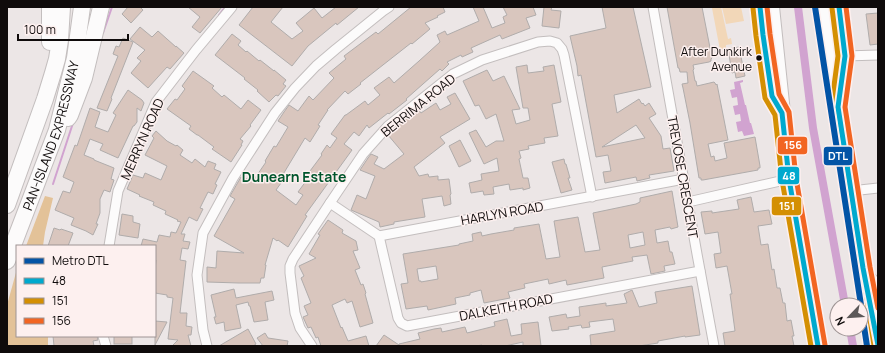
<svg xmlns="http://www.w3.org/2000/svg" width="885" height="353" viewBox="0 0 885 353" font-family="Manrope,sans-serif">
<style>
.green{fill:#f2d7b8}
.forest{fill:#e3c298}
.water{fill:#d1a3d0}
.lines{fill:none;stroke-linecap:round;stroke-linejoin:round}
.stream{stroke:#d1a3d0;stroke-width:2}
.canal{stroke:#d1a3d0;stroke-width:8}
.building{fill:#d9c6be;stroke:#b0acab;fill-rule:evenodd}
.street-casing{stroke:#c3bebe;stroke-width:11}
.secondary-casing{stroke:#c3bebe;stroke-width:15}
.highway-casing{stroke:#c3bebe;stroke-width:18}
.street{stroke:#fcfbfb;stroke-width:9}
.secondary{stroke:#fcfbfb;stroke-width:13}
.highway{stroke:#fcfbfb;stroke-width:16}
.bus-1-casing{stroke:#fdf0ef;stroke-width:8}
.bus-2-casing{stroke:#fdf0ef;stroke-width:8}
.bus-3-casing{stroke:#fdf0ef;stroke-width:8}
.bus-1{stroke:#00a9ce;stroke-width:5}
.bus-2{stroke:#d48f02;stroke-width:5}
.bus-3{stroke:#f26522;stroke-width:5}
.metro-1-casing{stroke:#fdf0ef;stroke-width:9}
.metro-1{stroke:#0354a6;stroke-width:6}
.bus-dot{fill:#0f0b0b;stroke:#fdf0ef;stroke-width:1.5}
.labels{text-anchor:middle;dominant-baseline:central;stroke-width:3;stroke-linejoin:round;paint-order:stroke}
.bus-label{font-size:12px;fill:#0f0b0b;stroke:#fdf0ef;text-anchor:end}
.street-label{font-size:13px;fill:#0f0b0b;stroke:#fdf0ef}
.neighbourhood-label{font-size:14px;font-weight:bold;fill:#00552c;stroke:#fdf0ef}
.line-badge{stroke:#fdf0ef;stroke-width:1.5}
.badge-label{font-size:11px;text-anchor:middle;font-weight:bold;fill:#fff}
</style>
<rect width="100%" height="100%" fill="#ece6e6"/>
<!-- green -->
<g class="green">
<polygon points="721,7 728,39 731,38 732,44 726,45 726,48 720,50 712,8"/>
<polygon points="722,7 741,7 744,21 726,24"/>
</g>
<!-- forest -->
<g class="forest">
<polygon points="45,196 53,198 45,232 43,246 26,246"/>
<polygon points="17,269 17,336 48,336 48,346 7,346 7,305"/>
</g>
<!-- water -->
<polygon class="water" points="743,80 743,82 740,83 745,105 746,105 750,123 751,123 754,134 744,136 742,131 738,132 736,122 741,121 740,114 735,115 733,106 738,105 737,97 732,98 730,90 735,89 734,82"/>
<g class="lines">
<!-- stream -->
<g class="stream">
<polyline points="219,15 225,7"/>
<polyline points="103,33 112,7"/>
<polyline points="53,184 73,123"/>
</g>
<!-- canal -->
<g class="canal">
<polyline points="798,7 813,128 845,305"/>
<polyline points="850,329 853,346"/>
</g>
</g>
<!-- building -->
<g class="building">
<polygon points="128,7 140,7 143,10 131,23 122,14"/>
<polygon points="188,7 222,7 200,33 192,27 200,17"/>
<polygon points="253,7 283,7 271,22 292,39 303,31 296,23 314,8 322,18 336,7 359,7 337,25 336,23 308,46 292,66 239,25"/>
<polygon points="411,7 443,7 445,12 437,16 438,17 425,23 430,29 412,44 411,43 360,83 361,84 348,94 345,91 327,110 328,110 318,125 320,126 310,142 305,138 279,181 281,183 276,190 296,205 303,195 298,192 309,177 307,175 322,155 321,154 327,145 330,148 337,138 331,134 345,115 346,115 365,101 368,105 380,95 374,88 389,77 394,83 419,61 440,42 437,35 445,31 447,35 479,21 473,7 483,7 492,28 505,23 503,17 507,15 503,7 533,7 536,15 526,18 530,28 502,39 500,35 471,48 473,52 462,57 461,55 447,62 449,64 442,71 440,69 406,99 407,100 389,114 388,113 369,128 367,125 359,136 354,132 344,144 352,150 305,215 307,216 288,247 278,240 277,241 273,238 265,265 266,265 264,278 261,278 260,283 239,283 207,282 207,267 216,268 217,251 244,253 214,236 235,199 230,196 241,177 246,179 247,178 253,181 266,162 265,161 274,146 276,147 288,127 278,121 284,112 289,105 298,111 309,96 313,100 334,78 329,73 346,59 344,56 376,32 378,34"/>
<polygon points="544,7 552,7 551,10 561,11 559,28 542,26"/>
<path d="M602,7H633L651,87L614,95L617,113L639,99L642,104L643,103L645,106L649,103L656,114L649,118L661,136L663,149L670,148L674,171L649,175L650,178L637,181L636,177L605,183L603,172L611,171L608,155L596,157L581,75L578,76L577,66L570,36L606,28ZM636,125L645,138L602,147Z"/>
<polygon points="667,7 702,7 712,58 711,59 711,61 709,62 693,65 694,69 693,70 695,81 696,81 697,86 714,82 715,83 716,85 717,84 728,140 708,144 711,157 714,156 715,161 727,158 724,143 755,137 760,166 760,168 758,168 758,170 703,180 701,180 701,178 699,178 690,123 683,88 682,84 688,83 687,72 680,72 679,68 678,68"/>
<polygon points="878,13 878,44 870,45 866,14"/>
<polygon points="140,27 152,37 158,31 176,47 176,46 184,53 170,69 167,67 148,88 131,73 141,61 137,58 145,50 130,39"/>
<polygon points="232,34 241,41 238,45 246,52 247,51 259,61 260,60 274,71 274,70 286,80 283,84 286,86 278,96 276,95 269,102 257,91 258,90 244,79 245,78 215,55"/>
<polygon points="123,38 133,42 111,98 112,99 107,111 97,108 118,56 113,54 116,46 119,47"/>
<polygon points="739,47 745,76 736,78 735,72 732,73 728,49"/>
<polygon points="527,65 528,73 544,71 543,67 554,65 561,102 552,104 558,136 544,138 545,143 528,146 529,149 519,151 521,158 519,159 523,178 528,178 530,188 523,190 523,188 510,190 509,184 493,187 494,194 484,195 483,191 471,193 469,183 482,180 481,174 499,171 497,158 484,164 469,133 476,130 486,147 496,141 504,141 496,114 486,119 479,105 475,106 463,81 487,70 493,81 504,76 520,109 512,110 516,124 530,120 528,108 523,108 516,67"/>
<polygon points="193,71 214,86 212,88 222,97 224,95 241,109 248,100 261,110 250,125 251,126 240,139 243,141 241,145 242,145 231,162 212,149 214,147 198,135 197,135 189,129 191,126 167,109 175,99 177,100 185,89 182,86"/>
<polygon points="128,90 142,100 144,103 141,111 137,108 137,122 134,126 133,126 118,158 100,150 103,144 90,139 84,155 94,159 94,160 114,168 111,179 114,180 110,192 104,190 100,199 100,213 96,224 98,224 93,235 86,231 71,225 74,218 55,210 63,191 70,193 74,182 63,177 75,145 77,146 90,108 100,112 95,127 108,132 116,115 113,113"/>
<polygon points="455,93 470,119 440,137 445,143 414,167 419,176 428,174 429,177 438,176 438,180 449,179 451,194 450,195 451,204 444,206 442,196 422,199 425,217 394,222 394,224 380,227 379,222 351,210 357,195 366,199 375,176 360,170 368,158 371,154 378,157 374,164 384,169 404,154 388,135 392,130 418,109 421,113 436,103 440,110 451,104 447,97"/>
<polygon points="156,131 167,141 176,146 177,145 183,150 180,155 192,163 195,159 205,167 208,161 216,164 214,169 221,172 215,184 217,185 213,194 208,192 200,208 203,209 197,221 189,217 181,234 185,234 183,241 190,242 188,249 182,248 180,260 186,261 180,313 187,313 186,326 192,327 191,335 188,335 191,346 172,346 178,340 168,339 173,298 167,297 167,295 155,293 155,270 156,260 155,260 155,246 141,246 143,239 157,242 159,235 170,237 171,232 176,233 181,222 177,221 178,220 165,214 166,211 153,205 154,202 139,196 140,195 127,189 133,175 143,178 145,173 161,180 167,166 145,155 154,138 152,136"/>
<polygon points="460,140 471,161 459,167 449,146"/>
<polygon points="564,159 565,164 566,164 570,178 568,178 572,190 561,193 552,162"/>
<path d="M672,191L678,227L671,229L670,227L655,230L657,243L668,241L670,252H672L675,264L664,266L665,271L651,274L647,255L632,257L633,261L602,267L604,278L567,285L566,280L549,284L548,279L524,284L525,288L508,292L510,298L484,303L481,290L470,293V295L455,298L456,304L428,310L427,306L406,309L401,284L408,283L403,254L459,245V244L473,241L472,234L481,232L482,236L491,234L514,230V228L539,224L546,259L560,257L554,221L578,217L585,252L600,250L593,213L636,204L640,202V198ZM643,232L645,245L630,248L628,235ZM436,266L438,279L421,282V281H419L417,269Z"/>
<polygon points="751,197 754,212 769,210 772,224 758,226 761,245 768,244 772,270 774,269 777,288 780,288 783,303 785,303 787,321 791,320 794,336 792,336 794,346 725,346 723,333 735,331 730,294 732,294 727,266 716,268 714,254 721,253 718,232 705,234 701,212 712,211 712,213 739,209 737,200"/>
<polygon points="122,214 133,216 133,222 140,224 138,238 119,235"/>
<polygon points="328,220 343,230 342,233 356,241 358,250 353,251 360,268 355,270 361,285 363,284 366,293 365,294 373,323 360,327 352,301 347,303 345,299 332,305 341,328 342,327 348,341 366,336 369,346 321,346 318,337 316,338 311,327 308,328 303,317 308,315 304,306 311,303 301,278 304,276 299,266 316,258 309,254 320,235 318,234"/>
<polygon points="54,228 60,230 61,229 73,233 68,246 48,246"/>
<polygon points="692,286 700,335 685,337 685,336 658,341 658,343 639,346 591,346 590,335 615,331 613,319 589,322 590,327 582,328 581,325 568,327 569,329 552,331 549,317 566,314 567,318 580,316 579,307 606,303 606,306 627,303 624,294 632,290 639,307 657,303 655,292"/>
<polygon points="234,289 236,298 272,291 274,300 265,302 268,320 254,322 250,306 249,306 248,302 236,305 241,328 225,331 224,322 216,324 214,317 216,317 211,295"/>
<polygon points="507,319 511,336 522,334 521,324 538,322 541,346 523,346 523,342 505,346 482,346 482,345 476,346 376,346 384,335 399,345 399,344 420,339 418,333 434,329 441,328 442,332 465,327 467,333 495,326 494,322"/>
<polygon points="155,321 167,322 155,345"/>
<polygon points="248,329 256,344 253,346 219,346"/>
<polygon points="265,333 268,338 288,341 287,346 263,346 257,338"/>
<polygon points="53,336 97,336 98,340 93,341 94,346 54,346"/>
<rect x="114" y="336" width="18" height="8"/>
</g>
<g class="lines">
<defs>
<g id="street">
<polyline points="653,7 697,254 714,346"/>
<polyline points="845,56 878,55"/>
<polyline points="851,191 878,188"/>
<polyline points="688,202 789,179"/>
<polyline points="330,203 379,236 684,179"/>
<polyline points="379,236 398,318 401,323 407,326 700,271"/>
<polyline points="109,246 118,191 156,102 196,50 232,7"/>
<polyline points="103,336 106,346"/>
<polyline points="207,346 203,330 197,275 203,233 233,178 275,113 295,88 316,66 336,49 383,11 389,7"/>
<polyline points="312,346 300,328 295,313 290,273 290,266 293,259 330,203 363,154 388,126 453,74 482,60 538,42 550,41 557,43 562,49 564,55 592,197"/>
</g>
<polyline id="secondary" points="864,273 878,287"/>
<g id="highway">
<polyline points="760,7 766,58"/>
<polyline points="771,7 782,113 789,179 818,346"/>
<path d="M825,7C835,82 845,157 857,232C864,270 870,308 878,345"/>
<polyline points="839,7 845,56 841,86"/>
<polyline points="50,42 50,7"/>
<polyline points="68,118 70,115 84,78 101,7"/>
<polyline points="7,205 45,99 53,73 57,59 60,40 62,7"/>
<path id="s1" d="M7,261L57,130L75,58L82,7"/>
</g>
</defs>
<!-- street casing -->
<use href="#street" class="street-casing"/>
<!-- secondary casing -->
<use href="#secondary" class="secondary-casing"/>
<!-- highway casing -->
<use href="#highway" class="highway-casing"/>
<!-- street -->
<use href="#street" class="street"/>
<!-- secondary -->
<use href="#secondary" class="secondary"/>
<!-- highway -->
<use href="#highway" class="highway"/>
<defs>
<g id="bus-1">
<polyline points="760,7 763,35 772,96 782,113 789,179 818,346"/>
<polyline points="839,7 845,56 838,107 863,268 878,345"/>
</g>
<g id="bus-2">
<polyline points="753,8 756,36 765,98 775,115 782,180 811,346"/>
<polyline points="832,8 838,56 831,108 856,269 871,346"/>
</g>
<g id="bus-3">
<polyline points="767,7 770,34 779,94 789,112 796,178 825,345"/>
<polyline points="846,7 852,56 845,107 870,267 878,308"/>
</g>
</defs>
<!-- bus-1 casing -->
<use href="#bus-1" class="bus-1-casing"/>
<!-- bus-2 casing -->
<use href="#bus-2" class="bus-2-casing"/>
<!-- bus-3 casing -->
<use href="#bus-3" class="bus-3-casing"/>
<!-- bus-1 -->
<use href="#bus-1" class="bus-1"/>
<!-- bus-2 -->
<use href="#bus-2" class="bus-2"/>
<!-- bus-3 -->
<use href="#bus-3" class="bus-3"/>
<defs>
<g id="metro-1">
<polyline points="815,7 861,305"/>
<polyline points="861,307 867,346"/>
</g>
</defs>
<!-- metro-1 casing -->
<use href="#metro-1" class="metro-1-casing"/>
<!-- metro-1 -->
<use href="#metro-1" class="metro-1"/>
</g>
<!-- markers -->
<circle class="bus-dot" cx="759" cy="58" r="3.5"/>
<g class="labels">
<!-- bus labels -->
<g class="bus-label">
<text x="752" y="51">After Dunkirk<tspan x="752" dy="15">Avenue</tspan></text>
</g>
<!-- street labels -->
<g class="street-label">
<text transform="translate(418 105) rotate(-39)">BERRIMA ROAD</text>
<text stroke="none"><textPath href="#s1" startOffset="133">PAN-ISLAND EXPRESSWAY</textPath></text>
<text transform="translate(142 139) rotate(-66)">MERRYN ROAD</text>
<text transform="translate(683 177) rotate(80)">TREVOSE CRESCENT</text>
<text transform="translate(502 213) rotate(-10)">HARLYN ROAD</text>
<text transform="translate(506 307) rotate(-11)">DALKEITH ROAD</text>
</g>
<!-- neighbourhood labels -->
<g class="neighbourhood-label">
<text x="294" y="176">Dunearn Estate</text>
</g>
</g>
<g class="line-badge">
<rect x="777" y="136" width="31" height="19" rx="4" fill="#f26522"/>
<rect x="823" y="146" width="30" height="20" rx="4" fill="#0354a6"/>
<rect x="777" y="166" width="23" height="19" rx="4" fill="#00a9ce"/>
<rect x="771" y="196" width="31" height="20" rx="4" fill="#d48f02"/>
</g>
<g class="badge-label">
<text x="793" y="149">156</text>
<text x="838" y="160">DTL</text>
<text x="789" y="180">48</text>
<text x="787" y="210">151</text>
</g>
<!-- border -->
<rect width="885" height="353" fill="none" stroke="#0f0b0b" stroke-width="16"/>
<!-- legend -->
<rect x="16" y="245" width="140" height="92" fill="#fdf0ef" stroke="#9e9494"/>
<rect x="24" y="258" width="20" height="6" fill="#0354a6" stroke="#9e9494"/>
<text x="52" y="265" font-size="12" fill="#0f0b0b">Metro DTL</text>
<rect x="24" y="278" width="20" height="6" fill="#00a9ce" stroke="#9e9494"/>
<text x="52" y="285" font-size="12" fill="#0f0b0b">48</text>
<rect x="24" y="298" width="20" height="6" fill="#d48f02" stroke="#9e9494"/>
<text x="52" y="305" font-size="12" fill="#0f0b0b">151</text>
<rect x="24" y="318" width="20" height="6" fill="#f26522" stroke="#9e9494"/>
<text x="52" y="325" font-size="12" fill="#0f0b0b">156</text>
<!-- north arrow -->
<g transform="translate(849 317) rotate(245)"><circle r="19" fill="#fdf0ef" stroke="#9e9494"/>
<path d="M0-3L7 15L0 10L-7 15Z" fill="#5c5858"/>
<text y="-6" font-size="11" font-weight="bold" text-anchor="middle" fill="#0f0b0b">N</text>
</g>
<!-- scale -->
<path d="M18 34v6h110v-6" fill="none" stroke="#0f0b0b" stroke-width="2"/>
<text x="24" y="34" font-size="12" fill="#0f0b0b" stroke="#fdf0ef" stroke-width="3" paint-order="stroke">100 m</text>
</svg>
